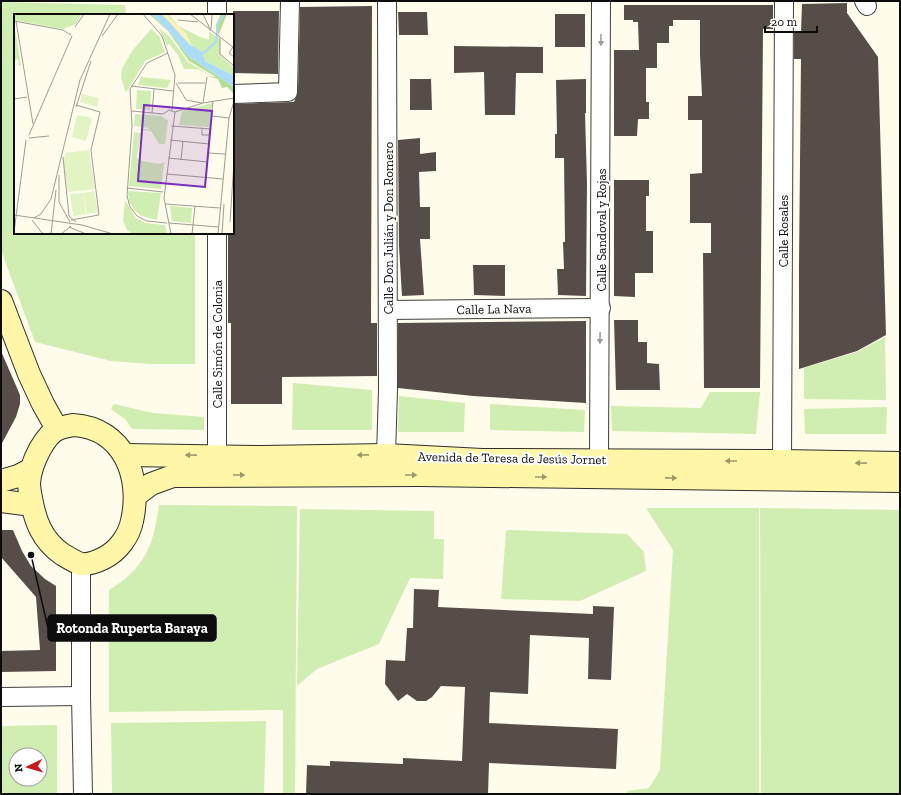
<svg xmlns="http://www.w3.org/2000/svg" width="901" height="795" viewBox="0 0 901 795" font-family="'Zilla Slab',serif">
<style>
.green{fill:#d0edb2;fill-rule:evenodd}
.building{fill:#564d48}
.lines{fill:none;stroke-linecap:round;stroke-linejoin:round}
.street-casing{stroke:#3f3f3f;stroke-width:20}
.secondary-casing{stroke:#2e2e2e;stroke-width:24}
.street{stroke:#fff;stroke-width:18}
.secondary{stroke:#fff7a7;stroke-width:22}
.oneway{fill:#9e9e9e}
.oneway2{fill:#9e9969}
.labels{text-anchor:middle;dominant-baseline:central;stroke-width:4;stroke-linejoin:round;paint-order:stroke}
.street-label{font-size:13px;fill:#0c0c0c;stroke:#fff}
.inset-river{fill:none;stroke:#abdcfc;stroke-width:2}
.inset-road{fill:none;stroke:#9e9c92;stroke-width:1}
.view{fill:#7b2cbf;fill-opacity:0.15;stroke:#7b2cbf;stroke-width:2}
.inset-edge{fill:none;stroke:#0c0c0c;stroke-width:2}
.leader{fill:none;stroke:#0c0c0c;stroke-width:1.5}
.callout-dot{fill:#0c0c0c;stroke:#fff;stroke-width:1.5}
.callout{fill:#0c0c0c;stroke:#0c0c0c;stroke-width:1.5}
.callout-label{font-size:14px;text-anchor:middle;font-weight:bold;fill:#fff}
</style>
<rect width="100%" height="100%" fill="#fffcec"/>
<!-- green -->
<g class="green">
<polygon points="1,2 125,5 126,13 195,13 195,15 15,15 15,233 195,233 195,364 150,364 111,361 35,342 1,250"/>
<polygon points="885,337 886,400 804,399 804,368 857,352"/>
<polygon points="293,383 372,390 372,430 292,430"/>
<polygon points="710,392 760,392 756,434 612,431 611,406 701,408"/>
<polygon points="399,396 465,403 464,432 398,432"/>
<polygon points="114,404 153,413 204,417 204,430 132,429 126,420 111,409"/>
<polygon points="490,404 585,410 584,432 490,430"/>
<polygon points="887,407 886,434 805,434 804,409"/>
<path d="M159,505L297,506L295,794H283V710L109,712V590C146,567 153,546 159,505Z"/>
<polygon points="646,508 759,508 759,794 627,794 627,791 649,788 660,770 673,550"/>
<polygon points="760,508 900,510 900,794 761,794"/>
<polygon points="300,509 434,511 434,539 444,539 443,579 410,578 379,644 317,669 297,686"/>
<polygon points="506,530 627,534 644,552 646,571 580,601 501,599"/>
<polygon points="266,721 264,794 112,794 111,723"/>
<path d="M57,725V794H1V726ZM16,755H40V779H16Z"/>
</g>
<!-- building -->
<g class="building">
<polygon points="847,3 847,13 878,57 886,335 857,351 799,369 799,266 801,59 794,59 794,32 801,32 802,4"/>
<polygon points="624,5 773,5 773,29 763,29 760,388 704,388 703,253 711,253 711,223 690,223 690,174 702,173 702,120 688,120 688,96 702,96 700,55 700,20 673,20 673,26 669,26 669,43 657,43 657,68 646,68 646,102 649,102 649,119 638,119 637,136 614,136 614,50 639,50 638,22 633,22 633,20 624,20"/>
<polygon points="372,6 371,323 377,323 377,376 282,377 282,404 231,404 231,323 228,323 228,233 233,233 233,104 294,102 298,92 300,7"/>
<polygon points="233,11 279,11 278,74 233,73"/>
<polygon points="398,12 427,12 428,35 399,35"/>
<rect x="555" y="14" width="30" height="33"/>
<polygon points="454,46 543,47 543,73 516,73 515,115 485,115 484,72 454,73"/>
<polygon points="410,79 431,79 432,110 410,110"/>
<polygon points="586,79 586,113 585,113 587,184 586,296 558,295 557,269 564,269 563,242 565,242 564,158 555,158 555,134 557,134 556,80"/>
<polygon points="420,138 420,154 436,152 436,171 419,172 420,207 430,207 430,239 420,239 424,295 402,296 399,246 398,140"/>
<polygon points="614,180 649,180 649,196 646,196 646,231 653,231 653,273 635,273 635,297 614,296"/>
<polygon points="473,265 505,265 505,296 474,295"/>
<polygon points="614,320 638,320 638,342 647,342 647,363 659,364 660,390 616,390"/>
<polygon points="586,321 586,403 473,396 398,388 398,323"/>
<polygon points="1,351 20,395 20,404 16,417 1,445"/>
<polygon points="1,530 13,530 22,551 31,566 45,579 56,586 56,671 1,672 1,651 40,650 36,597 1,557"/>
<polygon points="414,589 439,590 438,607 593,614 593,606 614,607 611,680 588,679 589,638 530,635 528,694 490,692 489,723 618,729 616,769 489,763 488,794 306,794 307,765 330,766 330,761 403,764 403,758 462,761 465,687 441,686 432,697 426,701 417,701 407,694 398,701 385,684 386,660 405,661 407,628 413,628"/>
</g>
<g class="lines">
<defs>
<g id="street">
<polyline points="217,1 217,15"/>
<polyline points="864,1 867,6"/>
<polyline points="233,94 288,92 290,1"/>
<polyline points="388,310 601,308"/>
<polyline points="386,455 388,390 387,1"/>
<polyline points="217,456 217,233"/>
<polyline points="599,460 601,1"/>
<polyline points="782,461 784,1"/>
<polyline points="81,564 81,696 83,794"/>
<polyline points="1,697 81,696"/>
</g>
<g id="secondary">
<polyline points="1,301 29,374 43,404 57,429"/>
<path d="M73,425C124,428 142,477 132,521C129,536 118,551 104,558C98,561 88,565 81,564C75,562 67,557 62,554C42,540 35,521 31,498C30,493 29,488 29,483C30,470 34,460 40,449C44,442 51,432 58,429C63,427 68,426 73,425Z"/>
<polyline points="125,455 262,457 386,455 482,460 782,461 900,463"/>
<polyline points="1,481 18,476 30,470"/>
<polyline points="135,496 151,484 173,476 419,475 900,481"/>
<polyline points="1,501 32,505"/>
</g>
</defs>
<!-- street casing -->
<use href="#street" class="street-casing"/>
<!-- secondary casing -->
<use href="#secondary" class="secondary-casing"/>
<!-- street -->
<use href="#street" class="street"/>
<!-- secondary -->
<use href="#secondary" class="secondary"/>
</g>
<!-- one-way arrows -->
<defs><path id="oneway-solid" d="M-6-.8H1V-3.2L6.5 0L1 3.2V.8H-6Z"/></defs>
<g class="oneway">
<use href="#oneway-solid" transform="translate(601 40) rotate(90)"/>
<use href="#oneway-solid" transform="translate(600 338) rotate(91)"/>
</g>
<g class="oneway2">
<use href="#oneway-solid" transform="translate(191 455) rotate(-179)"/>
<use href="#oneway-solid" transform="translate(363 455) rotate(179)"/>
<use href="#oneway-solid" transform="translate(731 461) rotate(-180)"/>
<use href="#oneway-solid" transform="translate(861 463) rotate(-179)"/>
<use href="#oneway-solid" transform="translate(239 475)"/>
<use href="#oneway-solid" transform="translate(411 475)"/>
<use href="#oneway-solid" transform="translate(541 477)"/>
<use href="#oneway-solid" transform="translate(671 478) rotate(1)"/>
</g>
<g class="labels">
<!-- street labels -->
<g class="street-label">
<text transform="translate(388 228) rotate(-90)">Calle Don Julián y Don Romero</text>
<text transform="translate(601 230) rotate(-90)">Calle Sandoval y Rojas</text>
<text transform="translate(783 231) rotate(-90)">Calle Rosales</text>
<text transform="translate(494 309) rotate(-1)">Calle La Nava</text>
<text transform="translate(217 344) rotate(-90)">Calle Simón de Colonia</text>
<text transform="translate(512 458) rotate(1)">Avenida de Teresa de Jesús Jornet</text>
</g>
</g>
<!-- overview -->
<g transform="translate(14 14)">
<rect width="220" height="220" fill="#fffcec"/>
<path d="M0,0H68L62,10L49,15L0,6ZM149,0H160L155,1L165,12L184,22L195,26V18L206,24V41L220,54V62L191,47ZM0,10L7,51L5,52L4,45L0,46ZM145,14L156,23L174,48L200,63L183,55H170L164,41L155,30L153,32ZM137,15L145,22L151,38L131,47L112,79L107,64L108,55L118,37ZM127,63L157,66L153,74L124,71ZM123,76L137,77L136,96L122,95ZM198,89L195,113L165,111L168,97ZM121,100L136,101L135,114L120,112ZM136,101L147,102L154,107L151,130H145L137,117L120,115H135ZM120,118L127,119L123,144L128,147L146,150L150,148L147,175L115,172ZM114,177L147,179L143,206L128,202L121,197L115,187ZM111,186L122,204L131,209L151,211L153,220H119L113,216L109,207ZM156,192L178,194L177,209L158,207Z" fill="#d0edb2"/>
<path d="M135,0H137L155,17L174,42L220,73V80L213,73L208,74L204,65L193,62L202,63L175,47L154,17ZM207,0H213L205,20L202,19V11Z" fill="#b2df90"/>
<path d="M148,0H152L172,19L180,35Z" fill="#fff0b4"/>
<path d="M68,80L85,84L83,93L66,88ZM63,101L78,104L72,127L58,123ZM75,136L81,175L54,178L49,148L51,139ZM80,177L84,198L73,200L69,179ZM69,179L72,200L59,202L56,180Z" fill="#e2f3c4"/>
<path d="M137,0H148L176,31L187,37L191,47L220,62V73L174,42L155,17Z" fill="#abdcfc"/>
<path class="inset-river" d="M185,43L202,28L204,9L211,0"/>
<path class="inset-road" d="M129,0L148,22L161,61L158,96M176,0L206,23M189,0L197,17M164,6L184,8M0,7L49,16L57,21M2,7L19,110M61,13L70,0M197,15L198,0M88,22L104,0M206,23V40L220,52M207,24L219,33L215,39L220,43M162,69L172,86L188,89M164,69H191M117,72L159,77M0,85L13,83M189,89L193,63M62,93L77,47M118,97L149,100M161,98L189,89L220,84M138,99L140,75M149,100L155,96L161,98M198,102L215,104M157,112L197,115M188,115V121H196M15,121L58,22M15,124L35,122M156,126L195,130M194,139L211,140M49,143L55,202L62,208M154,144L194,148M167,146L169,127M153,160L209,165M45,161V188L56,208M191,170L199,87M113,174L149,178M151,190L206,194M0,201L68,211L99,220M20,204L27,200L37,185L66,66L96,0M18,206L29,220M57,206L85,201L77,136L86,98L62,91M216,208L220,148M153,209L133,207L123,202L116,193L113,182L118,112L116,75L133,49L154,39M155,209L205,213M55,213L72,220M0,218L12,126M37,220L42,176M47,220L57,212M157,220L150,184L161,98M178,220L181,192M204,220L215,104L220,87M208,220L210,190"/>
<path class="view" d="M130,91L198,97L191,173L124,167Z"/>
<rect width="220" height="220" class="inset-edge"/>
</g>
<!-- callouts -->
<path class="leader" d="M31 555L48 628"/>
<circle class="callout-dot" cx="31" cy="555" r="4"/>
<rect class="callout" x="48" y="615" width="168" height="26" rx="4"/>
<g class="callout-label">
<text x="132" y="633">Rotonda Ruperta Baraya</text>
</g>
<!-- border -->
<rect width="901" height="795" fill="none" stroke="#0c0c0c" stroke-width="4"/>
<!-- north arrow -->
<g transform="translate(28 767) rotate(265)"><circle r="19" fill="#ffffff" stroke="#9e9e9e"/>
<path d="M0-3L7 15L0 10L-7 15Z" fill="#c9181e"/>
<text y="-6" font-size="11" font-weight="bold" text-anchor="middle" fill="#0c0c0c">N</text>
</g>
<!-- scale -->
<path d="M765 26v6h52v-6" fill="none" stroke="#0c0c0c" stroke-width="2"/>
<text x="771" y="26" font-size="12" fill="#0c0c0c" stroke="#ffffff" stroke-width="3" paint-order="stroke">20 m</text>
</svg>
